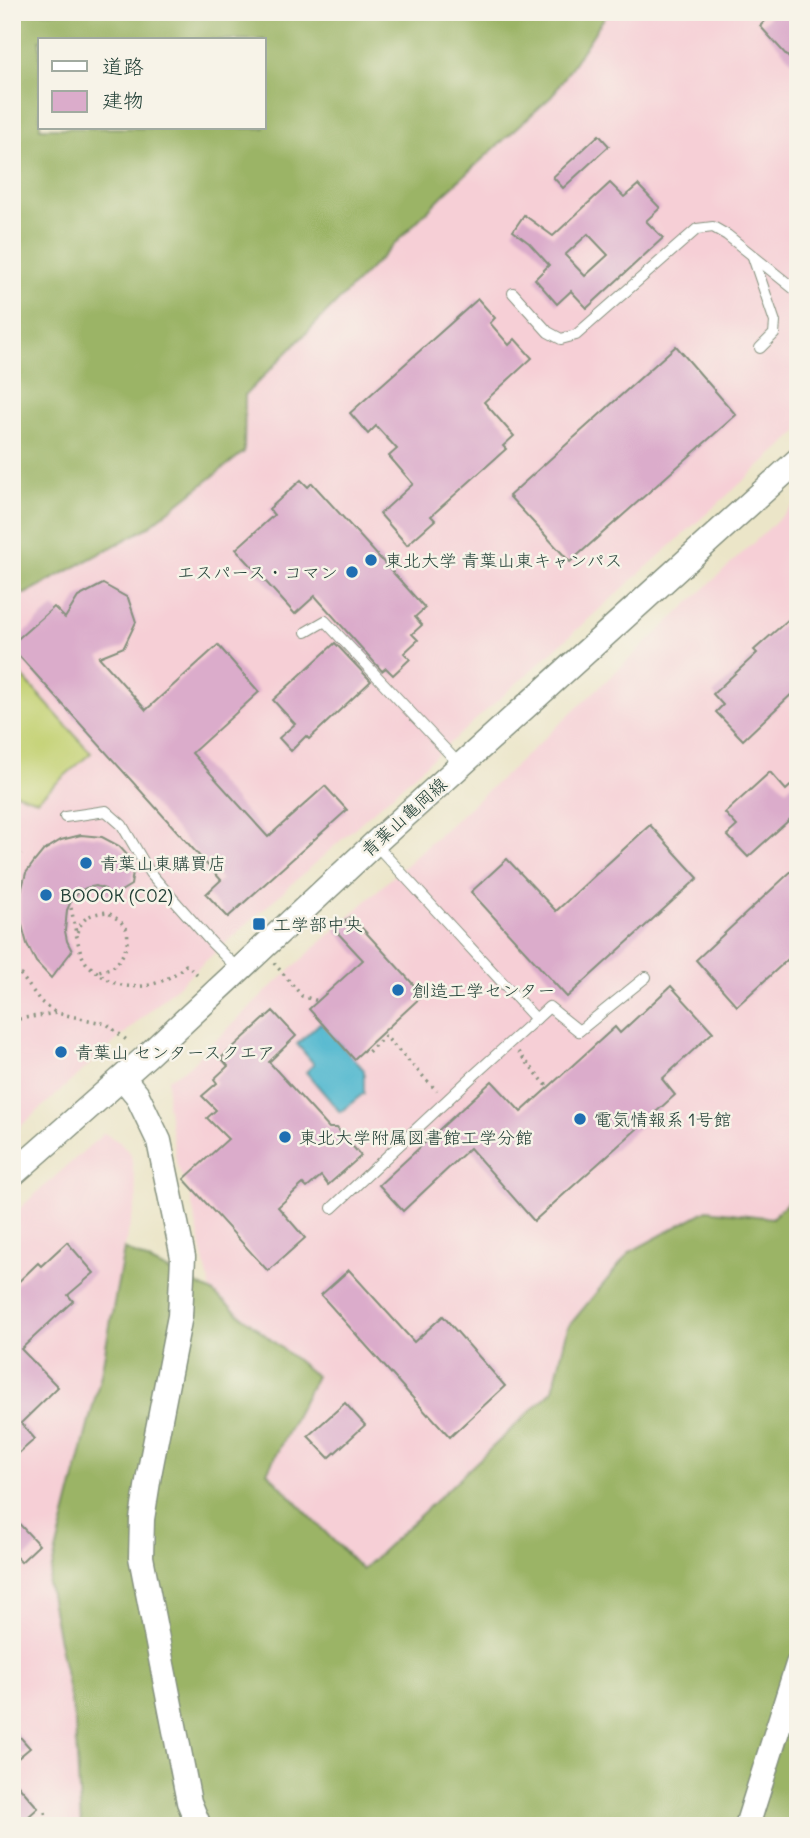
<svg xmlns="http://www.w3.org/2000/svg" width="810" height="1838" viewBox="0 0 810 1838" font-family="Delius,'Klee One',sans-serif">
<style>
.built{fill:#f6cfd6}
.green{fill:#c4d274;stroke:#728854;stroke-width:2}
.forest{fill:#9bb466;stroke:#5d784d;stroke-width:2;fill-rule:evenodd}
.water{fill:#51b8cf;stroke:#387a82;stroke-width:2}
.building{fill:#dbaccb;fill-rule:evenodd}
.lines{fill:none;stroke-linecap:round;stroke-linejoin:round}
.service-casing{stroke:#85917e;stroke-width:12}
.tertiary-casing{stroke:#85917e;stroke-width:27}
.path{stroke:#85917e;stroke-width:3.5;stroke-dasharray:2 5;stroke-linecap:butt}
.service{stroke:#fff;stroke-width:10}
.tertiary{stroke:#fff;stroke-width:24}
.poi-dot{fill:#1f6fb2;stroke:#f7f3e8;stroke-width:2.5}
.labels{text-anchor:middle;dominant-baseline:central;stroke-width:5;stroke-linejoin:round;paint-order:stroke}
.poi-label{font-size:18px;fill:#1f3d34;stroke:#f7f3e8;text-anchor:start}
.street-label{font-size:18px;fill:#1f3d34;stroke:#f7f3e8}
</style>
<rect width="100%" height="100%" fill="#f7f3e8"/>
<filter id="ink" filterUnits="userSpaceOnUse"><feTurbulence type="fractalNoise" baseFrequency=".0143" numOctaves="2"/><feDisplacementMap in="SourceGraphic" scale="14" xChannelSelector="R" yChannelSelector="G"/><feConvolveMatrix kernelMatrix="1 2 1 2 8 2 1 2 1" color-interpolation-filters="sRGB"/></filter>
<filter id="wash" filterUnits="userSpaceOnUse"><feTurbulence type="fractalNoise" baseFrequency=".00686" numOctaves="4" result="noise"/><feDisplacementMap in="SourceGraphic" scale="28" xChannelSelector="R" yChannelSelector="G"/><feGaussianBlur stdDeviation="1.57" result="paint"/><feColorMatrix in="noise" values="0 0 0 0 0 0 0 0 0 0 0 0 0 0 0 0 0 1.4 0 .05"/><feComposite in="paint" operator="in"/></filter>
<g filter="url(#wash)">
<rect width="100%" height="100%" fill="#ebe5c8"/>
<!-- built -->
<g class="built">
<polygon points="608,12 798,12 798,432 12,1134 12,592 25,594 244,452 245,395 445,193 552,96"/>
<polygon points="798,501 798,1192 772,1218 707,1210 568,1327 553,1390 362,1571 267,1472 316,1376 211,1291 190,1196 177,1166 167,1104 168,1079 188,1067 268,990 517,764"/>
<polygon points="104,1133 121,1143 131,1155 137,1198 124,1249 101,1374 75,1723 81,1826 12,1826 12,1215"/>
</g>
<!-- green -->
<polygon class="green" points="12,665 91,753 37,800 12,792"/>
<!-- forest -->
<g class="forest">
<path d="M12,12H608L552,96L445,193L245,395L244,452L147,528L25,594L12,592ZM40,40H264V128H40Z"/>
<polygon points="798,1192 798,1826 81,1826 75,1723 48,1584 101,1374 124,1249 211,1291 316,1376 267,1472 362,1570 553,1390 568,1327 630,1252 707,1210 772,1218"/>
</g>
<!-- water -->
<polygon class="water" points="321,1022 364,1070 364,1093 340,1112 306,1072 314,1064 297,1044"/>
<g id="blocks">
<!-- building -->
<g class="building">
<polygon points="774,12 798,12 798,68 760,26"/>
<polygon points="599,135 609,146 563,188 553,177"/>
<path d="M610,183L624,197L638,185L660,208L646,221L663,238L587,308L571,291L557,304L535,279L549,265L529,243L513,231L524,215L553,236ZM588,234L608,255L585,276L565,255Z"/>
<polygon points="478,299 495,318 490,323 509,345 515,339 532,358 484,402 514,436 503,446 506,449 431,516 435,520 407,545 380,514 413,484 389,456 397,449 376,426 368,434 350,413"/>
<polygon points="676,346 736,415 570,562 509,496"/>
<polygon points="301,480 308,487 312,483 425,608 415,617 422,625 412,634 418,640 404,653 410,659 393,675 386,668 382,671 315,596 295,614 236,549 274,515 269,509"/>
<polygon points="103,584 128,598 136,622 124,647 99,657 146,710 218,645 259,692 192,753 268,837 325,786 347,810 228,917 206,894 221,880 12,648 12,644 54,607 65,618 78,597"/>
<polygon points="798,611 798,688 743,740 716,712 723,705 713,694 757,653 754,650"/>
<polygon points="335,643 371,681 309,739 306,736 291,751 279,738 295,724 273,700"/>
<polygon points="770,772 786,790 798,779 798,812 748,857 727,835 737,826 725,813"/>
<polygon points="650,825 698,878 567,997 471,892 507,859 556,911"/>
<polygon points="81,835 102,837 119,846 129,857 133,872 131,885 111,897 105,889 96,886 86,888 80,891 72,899 67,910 65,931 67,941 72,951 51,978 36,962 27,944 20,918 20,895 26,873 34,862 43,851 61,840"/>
<polygon points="798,865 798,950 737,1006 696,960"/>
<polygon points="351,916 423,995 354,1059 309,1009 363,960 335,930"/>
<polygon points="671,986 713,1032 662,1079 675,1095 534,1221 470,1148 403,1211 379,1185 492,1081 521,1112 615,1027 620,1033"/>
<polygon points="273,1011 296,1036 269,1062 329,1128 337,1128 361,1156 328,1185 321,1176 307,1188 303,1184 278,1207 305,1238 268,1271 184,1179 228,1139 207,1118 216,1110 202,1096 217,1083 214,1079 228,1066 221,1058"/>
<polygon points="67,1242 94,1273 68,1295 73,1301 21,1349 58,1387 21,1423 35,1439 12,1459 12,1288 38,1263 41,1266"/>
<polygon points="349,1270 414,1342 443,1316 505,1386 450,1437 429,1414 428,1415 321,1295"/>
<polygon points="345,1403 365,1425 329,1458 308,1436"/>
<polygon points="12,1516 39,1545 21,1562 12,1553"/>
<polygon points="12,1728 30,1748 12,1763"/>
<polygon points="12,1778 38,1808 18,1826 12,1826"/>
</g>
</g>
</g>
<g filter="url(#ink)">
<use href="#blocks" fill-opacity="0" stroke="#85917e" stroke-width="2"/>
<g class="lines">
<defs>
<g id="service">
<polyline points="753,257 775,322 774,334 760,348"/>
<polyline points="513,293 548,332 561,339 576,335 697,229 713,227 727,235 798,292"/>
<polyline points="306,632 325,621 460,765"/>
<polyline points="65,817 106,811 122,825 150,873 211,942 238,969"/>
<polyline points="536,1019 549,1007 579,1031 646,977"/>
<polyline points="332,1208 474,1075 536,1019 375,844"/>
</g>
<g id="tertiary">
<polyline points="123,1078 137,1095 159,1141 183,1257 180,1316 149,1475 142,1519 141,1557 189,1802 199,1826"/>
<polyline points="12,1175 148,1055 375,843 798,460"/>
<polyline points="747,1826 798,1664"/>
</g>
</defs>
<!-- service casing -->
<use href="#service" class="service-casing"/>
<!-- tertiary casing -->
<use href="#tertiary" class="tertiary-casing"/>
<!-- path -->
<g class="path">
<polyline points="12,864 22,854"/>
<path d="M71,908C74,920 78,952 85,961C87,965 93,969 97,972C124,996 162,988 186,965L197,974"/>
<path d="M77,932C84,916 90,914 107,912C114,917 124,922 127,931C130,943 122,960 113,967C109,969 101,970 96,972"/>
<polyline points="12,963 41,1002 55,1012"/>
<polyline points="274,963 302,996 318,1001"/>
<polyline points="12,1020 57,1013 107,1024 129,1042"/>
<polyline points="363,1050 367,1053 385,1036 437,1091"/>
<polyline points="518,1052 548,1087"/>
<polyline points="481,1138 485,1143"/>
<polyline points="45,1812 48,1826"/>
</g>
<!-- service -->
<use href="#service" class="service"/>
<!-- tertiary -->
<use href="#tertiary" class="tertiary"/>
</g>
</g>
<!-- markers -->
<g class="poi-dot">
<circle cx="371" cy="560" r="7"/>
<circle cx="352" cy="572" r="7"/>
<circle cx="86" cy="863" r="7"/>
<circle cx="46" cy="895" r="7"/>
<rect x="252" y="917" width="14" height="14" rx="3.5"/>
<circle cx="398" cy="990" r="7"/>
<circle cx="61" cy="1052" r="7"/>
<circle cx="580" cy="1119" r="7"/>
<circle cx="285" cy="1137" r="7"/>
</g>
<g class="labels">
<!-- poi labels -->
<g class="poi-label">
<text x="385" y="560">東北大学 青葉山東キャンパス</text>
<text x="338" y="572" text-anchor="end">エスパース・コマン</text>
<text x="100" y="863">青葉山東購買店</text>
<text x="60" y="895">BOOOK (C02)</text>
<text x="273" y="924">工学部中央</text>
<text x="412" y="990">創造工学センター</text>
<text x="75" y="1052">青葉山 センタースクエア</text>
<text x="594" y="1119">電気情報系 1号館</text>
<text x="299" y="1137">東北大学附属図書館工学分館</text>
</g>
<!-- street labels -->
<g class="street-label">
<text transform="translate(404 817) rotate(-42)">青葉山亀岡線</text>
</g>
</g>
<!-- margin -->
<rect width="810" height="1838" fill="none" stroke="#f7f3e8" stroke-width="42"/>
<!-- legend -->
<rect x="38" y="38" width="228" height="91" fill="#f7f3e8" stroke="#a1aaa0" stroke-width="2"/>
<rect x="52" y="61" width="35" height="10" fill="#ffffff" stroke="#a1aaa0" stroke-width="2"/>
<text x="102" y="74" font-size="21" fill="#1f3d34">道路</text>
<rect x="52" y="91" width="35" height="21" fill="#dbaccb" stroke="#a1aaa0" stroke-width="2"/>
<text x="102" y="108" font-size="21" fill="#1f3d34">建物</text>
</svg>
